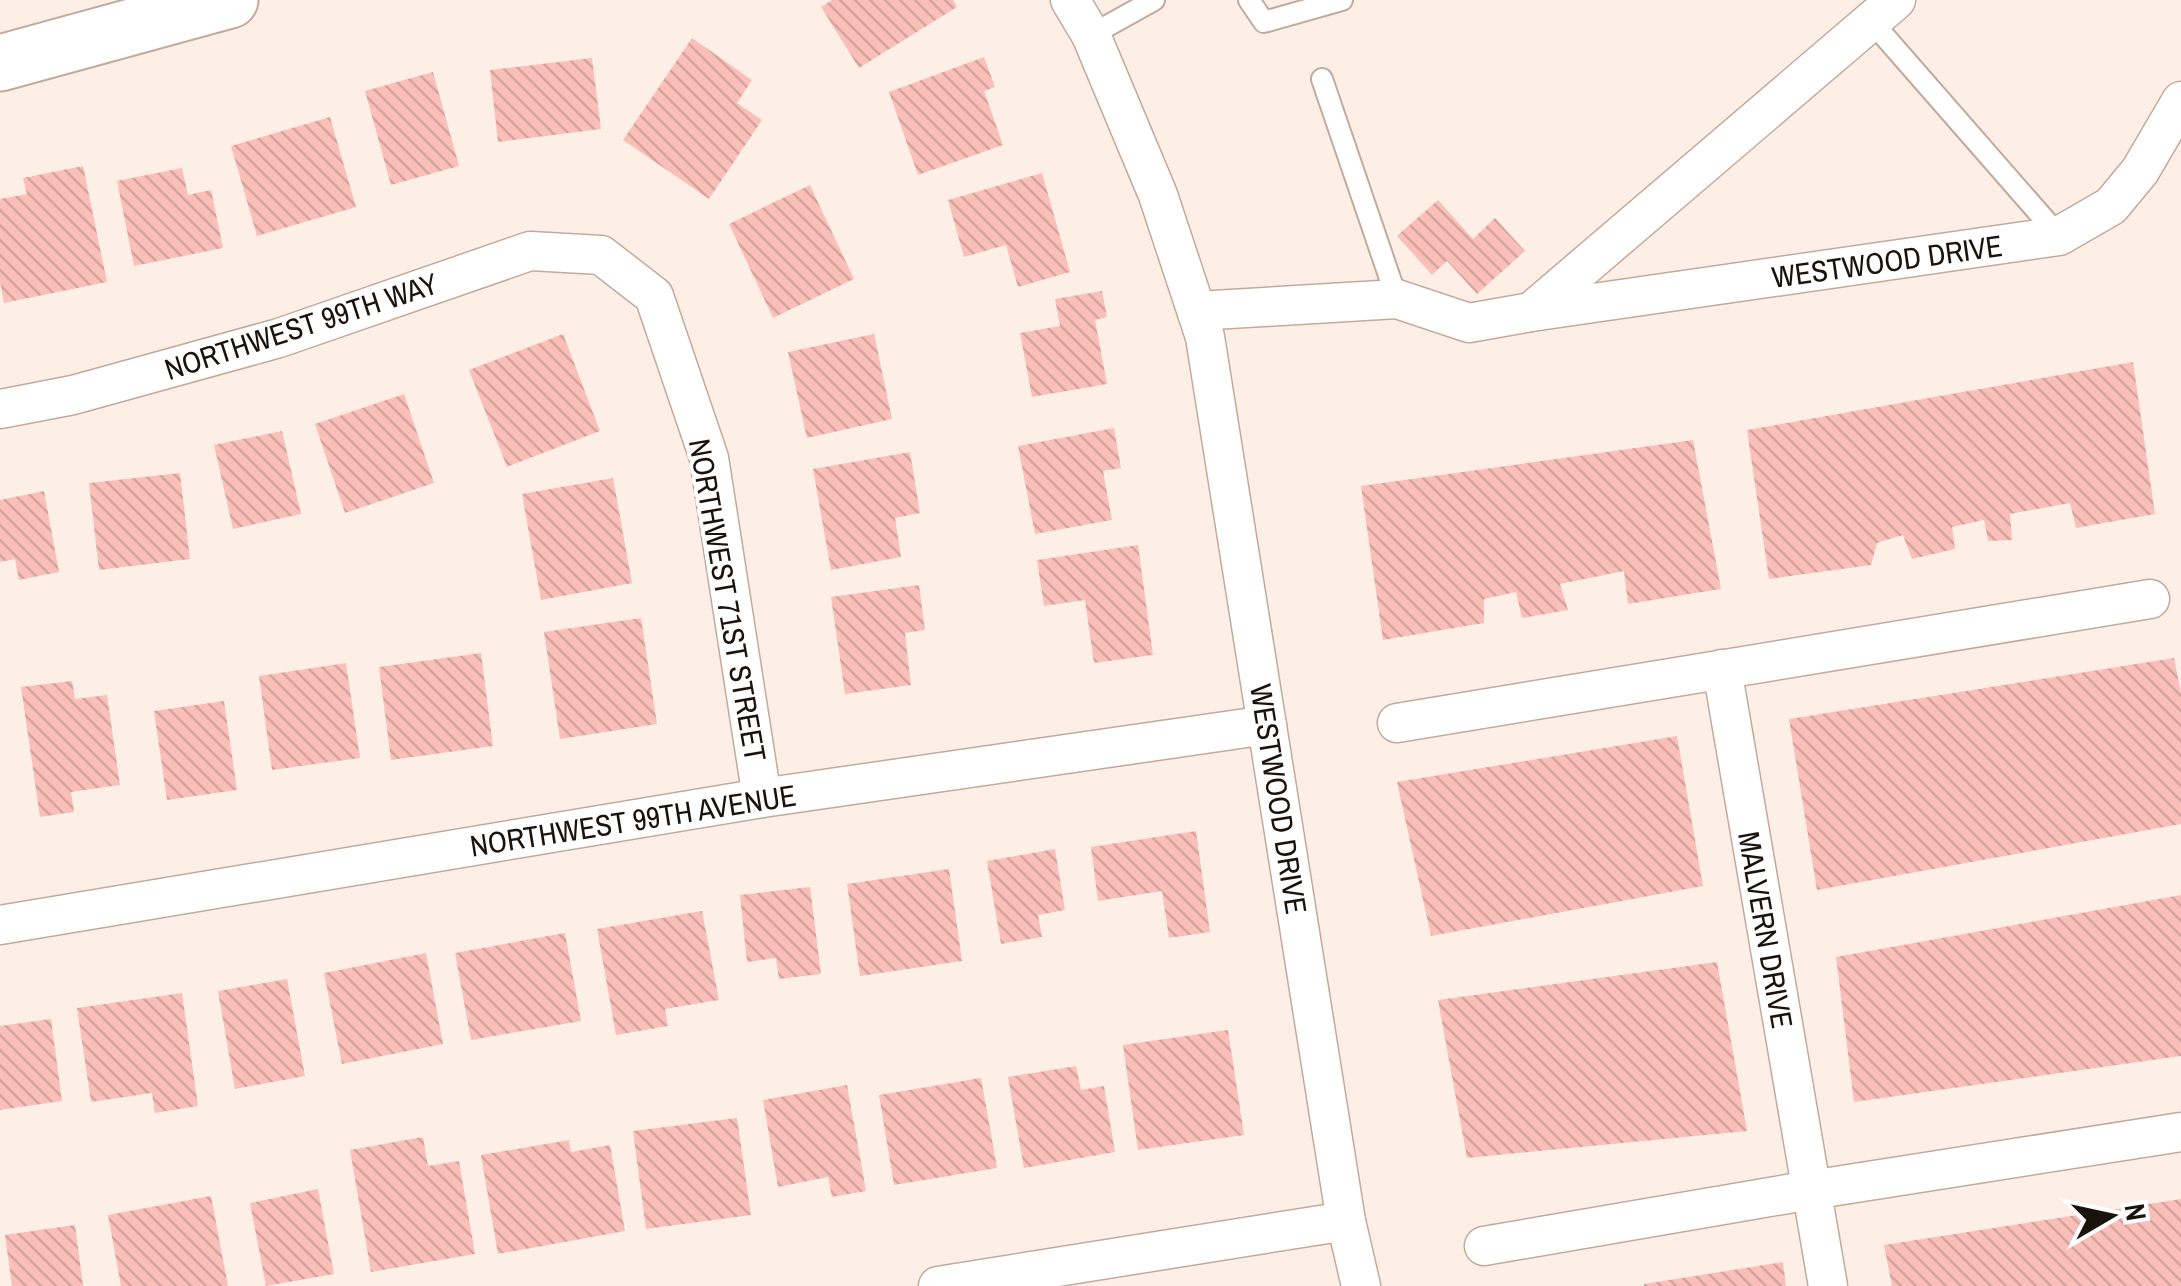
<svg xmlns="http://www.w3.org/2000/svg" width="2181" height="1286" viewBox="0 0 2181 1286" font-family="'Archivo Narrow',sans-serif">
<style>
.building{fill:url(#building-back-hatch)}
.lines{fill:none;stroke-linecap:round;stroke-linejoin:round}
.lane-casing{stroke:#c2aa9c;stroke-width:24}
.street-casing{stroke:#c2aa9c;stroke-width:41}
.secondary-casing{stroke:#c2aa9c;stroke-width:59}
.lane{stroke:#fff;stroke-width:20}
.street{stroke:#fff;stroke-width:38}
.secondary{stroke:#fff;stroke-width:55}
.labels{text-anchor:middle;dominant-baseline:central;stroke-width:8;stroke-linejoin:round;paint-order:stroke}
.street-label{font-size:30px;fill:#1a120d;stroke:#fff}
</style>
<defs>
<pattern id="building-back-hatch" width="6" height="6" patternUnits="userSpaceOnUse" patternTransform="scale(2.5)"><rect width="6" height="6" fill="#f9bfb8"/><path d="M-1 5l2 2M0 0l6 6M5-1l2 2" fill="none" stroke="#d5a39d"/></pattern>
</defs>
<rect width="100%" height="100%" fill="#feefe6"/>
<!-- building -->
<g class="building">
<polygon points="832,0 953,0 957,7 859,68 821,7"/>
<polygon points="692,38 752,80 737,103 762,120 709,199 623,140"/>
<polygon points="984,57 995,87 984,91 1003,145 918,175 889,92"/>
<polygon points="592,58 601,129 498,142 490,70"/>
<polygon points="433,72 459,166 391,185 365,91"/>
<polygon points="330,117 356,207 257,236 231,146"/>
<polygon points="83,166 107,282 4,303 0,282 0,199 27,194 23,178"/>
<polygon points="182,168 188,195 211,190 223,248 134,266 117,181"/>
<polygon points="1042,173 1070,272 1018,287 1006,245 964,257 948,200"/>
<polygon points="810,185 854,279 773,318 729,224"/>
<polygon points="1438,200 1473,239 1495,218 1525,251 1477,294 1447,261 1432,275 1397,236"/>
<polygon points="1102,291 1107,317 1095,320 1107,384 1032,397 1020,333 1060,326 1055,299"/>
<polygon points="563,334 600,431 507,467 469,370"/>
<polygon points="874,334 892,419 807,438 788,352"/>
<polygon points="2133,362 2155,514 2076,528 2070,503 2010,514 2012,540 1988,541 1984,520 1952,527 1955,549 1912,559 1903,535 1877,543 1871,565 1769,579 1747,430"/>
<polygon points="404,394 434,483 345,513 315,424"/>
<polygon points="1114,428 1121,468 1103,471 1112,520 1035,534 1018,446"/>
<polygon points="282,431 301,514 233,529 214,445"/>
<polygon points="1693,440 1721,589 1628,604 1624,571 1560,584 1568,610 1522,618 1516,592 1484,599 1484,623 1383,640 1361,486"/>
<polygon points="910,452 920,513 895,518 901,557 831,570 813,469"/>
<polygon points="180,473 190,559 99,570 89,483"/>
<polygon points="613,478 632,583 541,600 522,494"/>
<polygon points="44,491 59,572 19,580 15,559 0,562 0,500"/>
<polygon points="1138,545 1153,655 1094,663 1085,600 1044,606 1037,560"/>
<polygon points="919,585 925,630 905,633 911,685 845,694 831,597"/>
<polygon points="641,618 657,724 560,739 544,632"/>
<polygon points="481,653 493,746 391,760 379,667"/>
<polygon points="2174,658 2181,693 2181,824 1817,890 1789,719"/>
<polygon points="346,663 360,758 272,770 259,676"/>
<polygon points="72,681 75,699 107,695 120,785 71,792 74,812 40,817 21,687"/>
<polygon points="224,701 237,790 167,800 154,711"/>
<polygon points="1677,736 1703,886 1431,936 1397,782"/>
<polygon points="1196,831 1210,932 1169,938 1162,891 1098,901 1091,847"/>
<polygon points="1055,849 1065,910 1038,915 1042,937 1001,944 987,861"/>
<polygon points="949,869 962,961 860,976 847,884"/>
<polygon points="810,887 821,974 779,979 776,958 747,962 740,895"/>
<polygon points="2181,895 2181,1056 1854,1102 1836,957"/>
<polygon points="702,911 719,1000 665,1009 668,1026 616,1035 597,929"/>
<polygon points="565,933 581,1021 471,1040 455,953"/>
<polygon points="426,953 443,1044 342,1064 324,973"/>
<polygon points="1717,962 1747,1131 1467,1158 1438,1000"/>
<polygon points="287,979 305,1076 235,1089 218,991"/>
<polygon points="182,993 198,1106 155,1113 152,1093 91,1102 77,1008"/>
<polygon points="51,1019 62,1101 0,1110 0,1026"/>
<polygon points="1228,1030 1244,1135 1138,1150 1123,1045"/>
<polygon points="1076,1066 1081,1090 1104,1086 1115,1152 1024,1168 1008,1077"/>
<polygon points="981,1078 997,1168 894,1185 879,1095"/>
<polygon points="847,1085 866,1191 832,1197 828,1177 778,1187 763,1100"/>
<polygon points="737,1118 751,1215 646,1229 633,1131"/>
<polygon points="423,1137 428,1166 459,1161 475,1254 371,1272 350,1150"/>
<polygon points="569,1140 571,1152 610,1145 625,1231 498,1254 481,1155"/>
<polygon points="318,1189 334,1274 266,1286 250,1203"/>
<polygon points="211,1196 228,1286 121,1286 108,1215"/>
<polygon points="2181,1199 2181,1286 1892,1286 1884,1245"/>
<polygon points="75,1225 83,1286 12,1286 5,1235"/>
<polygon points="1783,1262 1786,1286 1644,1286 1644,1284"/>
</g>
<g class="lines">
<defs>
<g id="lane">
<polyline points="1249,0 1264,22 1342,0"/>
<polyline points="1872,22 2059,236"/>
<polyline points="1091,35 1154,0"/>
<polyline points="1322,79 1397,299"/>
</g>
<g id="street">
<polyline points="1070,0 1091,35 1158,195 1205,337 1346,1221 1361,1286"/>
<polyline points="1197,311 1397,299 1469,323 1531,312 2059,236 2111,206 2140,171 2181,101"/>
<polyline points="1531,312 1896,0"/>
<polyline points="0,409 73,395 279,338 530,251 601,255 654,296 709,458 762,798"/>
<polyline points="1722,669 1828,1286"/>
<polyline points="1397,723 2150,599"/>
<polyline points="0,925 762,798 1267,725"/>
<polyline points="1484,1246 1811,1190 2181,1132"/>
<polyline points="938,1286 1346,1221"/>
</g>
<polyline id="secondary" points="0,63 230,0"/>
</defs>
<!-- lane casing -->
<use href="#lane" class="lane-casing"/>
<!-- street casing -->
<use href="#street" class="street-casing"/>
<!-- secondary casing -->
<use href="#secondary" class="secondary-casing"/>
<!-- lane -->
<use href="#lane" class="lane"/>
<!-- street -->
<use href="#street" class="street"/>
<!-- secondary -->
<use href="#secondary" class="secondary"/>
</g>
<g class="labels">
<!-- street labels -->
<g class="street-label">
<text transform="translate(1887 261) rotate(-8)">WESTWOOD DRIVE</text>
<text transform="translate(301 326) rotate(-18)">NORTHWEST 99TH WAY</text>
<text transform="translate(728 600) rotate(80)">NORTHWEST 71ST STREET</text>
<text transform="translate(1279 799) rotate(81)">WESTWOOD DRIVE</text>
<text transform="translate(633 820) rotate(-9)">NORTHWEST 99TH AVENUE</text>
<text transform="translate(1766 930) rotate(80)">MALVERN DRIVE</text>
</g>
</g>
<!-- north arrow -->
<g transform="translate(2111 1216) rotate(81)" stroke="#ffffff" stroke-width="8" paint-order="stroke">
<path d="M0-8L18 38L0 25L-18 38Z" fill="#1a120d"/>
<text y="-15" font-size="28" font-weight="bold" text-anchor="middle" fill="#1a120d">N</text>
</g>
</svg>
